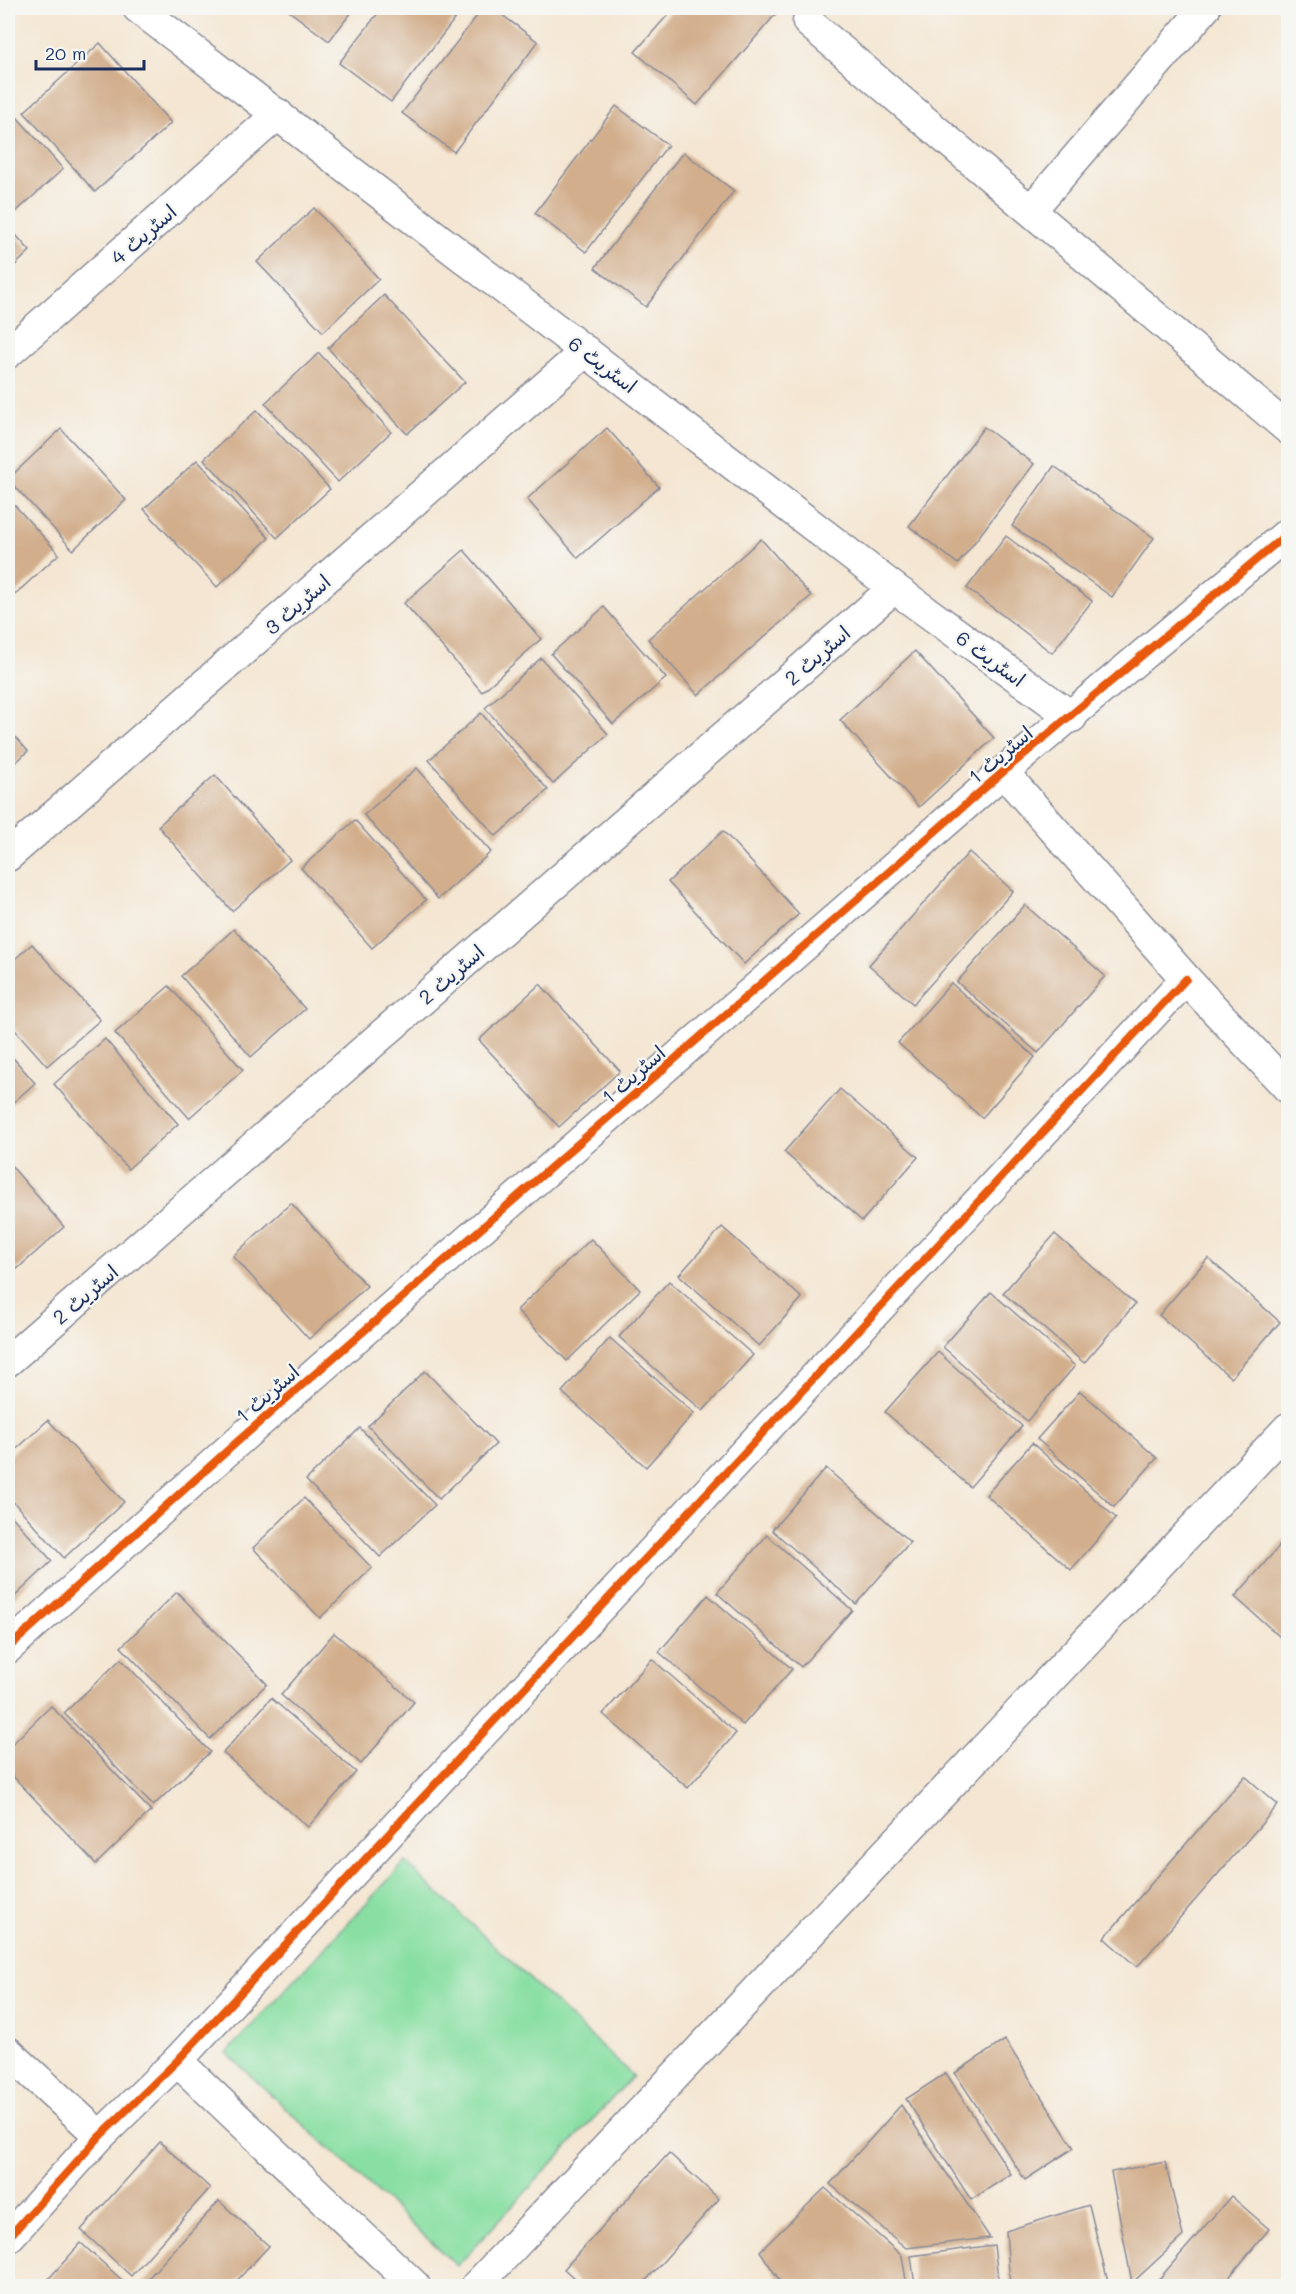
<svg xmlns="http://www.w3.org/2000/svg" width="1296" height="2294" viewBox="0 0 1296 2294" font-family="Mali,'Playpen Sans Arabic',sans-serif">
<style>
.green{fill:#89dfa3;stroke:#528780;stroke-width:1.5}
.building{fill:#d2ae8c}
.lines{fill:none;stroke-linecap:round;stroke-linejoin:round}
.minor-casing{stroke:#888a98;stroke-width:33}
.minor{stroke:#fff;stroke-width:30}
.cycleway-casing{stroke:#f6f6f2;stroke-width:11}
.cycleway{stroke:#e8590c;stroke-width:8}
.labels{text-anchor:middle;dominant-baseline:central;stroke-width:5;stroke-linejoin:round;paint-order:stroke}
.street-label{font-size:20px;fill:#1b2f5e;stroke:#f6f6f2}
</style>
<rect width="100%" height="100%" fill="#f6f6f2"/>
<filter id="ink" filterUnits="userSpaceOnUse"><feTurbulence type="fractalNoise" baseFrequency=".0167" numOctaves="2"/><feDisplacementMap in="SourceGraphic" scale="12" xChannelSelector="R" yChannelSelector="G"/><feConvolveMatrix kernelMatrix="1 2 1 2 8 2 1 2 1" color-interpolation-filters="sRGB"/></filter>
<filter id="wash" filterUnits="userSpaceOnUse"><feTurbulence type="fractalNoise" baseFrequency=".008" numOctaves="4" result="noise"/><feDisplacementMap in="SourceGraphic" scale="24" xChannelSelector="R" yChannelSelector="G"/><feGaussianBlur stdDeviation="1.35" result="paint"/><feColorMatrix in="noise" values="0 0 0 0 0 0 0 0 0 0 0 0 0 0 0 0 0 1.4 0 .05"/><feComposite in="paint" operator="in"/></filter>
<g filter="url(#wash)">
<rect width="100%" height="100%" fill="#f4e6d2"/>
<!-- green -->
<polygon class="green" points="405,1862 633,2076 457,2266 226,2053"/>
<g id="blocks">
<!-- building -->
<g class="building">
<polygon points="285,8 355,8 329,41"/>
<polygon points="382,8 463,8 391,102 339,63"/>
<polygon points="483,8 493,8 538,42 454,152 402,113"/>
<polygon points="674,8 781,8 697,105 635,52"/>
<polygon points="100,43 171,123 95,192 24,112"/>
<polygon points="616,106 668,145 586,252 535,213"/>
<polygon points="17,117 63,169 8,219 8,126"/>
<polygon points="683,152 734,191 646,307 595,268"/>
<polygon points="314,208 379,279 323,332 257,262"/>
<polygon points="8,226 30,251 8,272"/>
<polygon points="384,295 465,382 407,434 328,348"/>
<polygon points="319,353 391,432 338,482 265,403"/>
<polygon points="257,410 330,489 277,538 204,459"/>
<polygon points="984,427 1034,464 958,564 909,526"/>
<polygon points="607,428 659,487 578,558 527,499"/>
<polygon points="61,429 126,500 73,550 8,479"/>
<polygon points="197,460 269,538 217,587 144,509"/>
<polygon points="1054,466 1154,538 1112,597 1012,526"/>
<polygon points="8,498 59,554 10,599 8,596"/>
<polygon points="1006,536 1092,601 1052,653 967,588"/>
<polygon points="761,539 811,596 698,695 648,639"/>
<polygon points="464,550 541,639 482,692 404,603"/>
<polygon points="604,607 666,678 613,724 551,654"/>
<polygon points="915,651 994,738 919,807 840,720"/>
<polygon points="541,658 608,734 553,784 485,708"/>
<polygon points="481,713 548,790 496,836 429,760"/>
<polygon points="8,729 28,751 8,770"/>
<polygon points="417,768 491,852 438,899 364,815"/>
<polygon points="215,775 290,860 232,911 158,826"/>
<polygon points="355,820 426,900 372,948 301,868"/>
<polygon points="723,831 799,914 744,964 668,882"/>
<polygon points="969,852 1013,891 913,1004 869,965"/>
<polygon points="1025,905 1105,976 1038,1053 957,982"/>
<polygon points="234,929 305,1009 251,1057 181,976"/>
<polygon points="32,944 100,1020 47,1066 8,1022 8,965"/>
<polygon points="951,983 1035,1057 982,1118 898,1043"/>
<polygon points="540,984 620,1071 559,1127 479,1040"/>
<polygon points="169,986 243,1070 189,1118 115,1033"/>
<polygon points="105,1039 178,1124 128,1169 54,1084"/>
<polygon points="8,1052 35,1083 8,1107"/>
<polygon points="840,1089 918,1157 862,1221 784,1152"/>
<polygon points="8,1162 64,1227 8,1277"/>
<polygon points="291,1203 367,1286 309,1339 233,1256"/>
<polygon points="722,1227 802,1298 759,1346 679,1275"/>
<polygon points="1055,1234 1135,1304 1084,1363 1003,1293"/>
<polygon points="591,1239 640,1290 567,1361 517,1310"/>
<polygon points="1208,1258 1280,1322 1231,1378 1159,1315"/>
<polygon points="669,1281 753,1355 703,1411 619,1337"/>
<polygon points="991,1292 1075,1366 1027,1421 943,1347"/>
<polygon points="610,1338 694,1413 646,1467 562,1392"/>
<polygon points="938,1352 1022,1426 970,1487 885,1412"/>
<polygon points="425,1371 496,1444 439,1499 368,1426"/>
<polygon points="1080,1391 1157,1458 1114,1507 1037,1439"/>
<polygon points="48,1420 124,1502 64,1558 8,1496 8,1457"/>
<polygon points="360,1428 435,1505 380,1557 306,1480"/>
<polygon points="1032,1443 1116,1518 1071,1570 986,1495"/>
<polygon points="826,1468 910,1542 856,1604 772,1530"/>
<polygon points="304,1498 372,1568 320,1618 253,1548"/>
<polygon points="8,1512 52,1561 8,1603"/>
<polygon points="767,1535 852,1610 801,1667 717,1593"/>
<polygon points="1288,1536 1288,1644 1235,1597"/>
<polygon points="177,1592 267,1684 210,1739 121,1647"/>
<polygon points="708,1595 792,1669 743,1725 659,1652"/>
<polygon points="334,1633 414,1702 361,1764 281,1695"/>
<polygon points="121,1659 210,1752 153,1806 64,1713"/>
<polygon points="652,1659 736,1733 688,1788 603,1714"/>
<polygon points="271,1698 356,1772 308,1827 223,1753"/>
<polygon points="51,1706 151,1811 96,1864 8,1771 8,1748"/>
<polygon points="1245,1776 1278,1805 1137,1967 1104,1938"/>
<polygon points="1005,2040 1074,2148 1025,2180 955,2073"/>
<polygon points="946,2073 1011,2174 971,2200 906,2099"/>
<polygon points="901,2105 990,2238 906,2248 830,2184"/>
<polygon points="160,2142 210,2188 131,2276 81,2230"/>
<polygon points="669,2153 719,2199 641,2286 583,2286 564,2269"/>
<polygon points="1165,2162 1183,2236 1132,2283 1111,2172"/>
<polygon points="825,2188 902,2256 907,2286 783,2286 760,2251"/>
<polygon points="1231,2196 1269,2229 1222,2286 1153,2286"/>
<polygon points="219,2201 269,2246 232,2286 141,2286"/>
<polygon points="1089,2205 1109,2286 1010,2286 1006,2231"/>
<polygon points="81,2243 123,2281 118,2286 42,2286"/>
<polygon points="994,2245 999,2286 915,2286 911,2256"/>
</g>
</g>
</g>
<g filter="url(#ink)">
<use href="#blocks" fill-opacity="0" stroke="#888a98" stroke-width="1.5"/>
<g class="lines">
<defs>
<g id="minor">
<polyline points="138,8 894,588 1072,717"/>
<polyline points="808,22 1288,429"/>
<polyline points="1032,209 1205,8"/>
<polyline points="8,353 278,114"/>
<polyline points="1003,772 1186,979 1288,1088"/>
<polyline points="8,856 586,351"/>
<polyline points="8,1361 894,588"/>
<polyline points="8,1648 237,1442 1003,772 1288,533"/>
<polyline points="8,2052 100,2136"/>
<polyline points="177,2061 415,2286"/>
<polyline points="8,2238 100,2136 177,2061 1186,979"/>
<polyline points="476,2286 1288,1428"/>
</g>
</defs>
<!-- minor casing -->
<use href="#minor" class="minor-casing"/>
<!-- minor -->
<use href="#minor" class="minor"/>
<defs>
<g id="cycleway">
<polyline points="8,1648 237,1442 1003,772 1288,533"/>
<polyline points="8,2238 100,2136 177,2061 1186,979"/>
</g>
</defs>
<!-- cycleway casing -->
<use href="#cycleway" class="cycleway-casing"/>
<!-- cycleway -->
<use href="#cycleway" class="cycleway"/>
</g>
</g>
<g class="labels">
<!-- street labels -->
<g class="street-label">
<text transform="translate(143 234) rotate(-41)">اسٹریٹ 4</text>
<text transform="translate(603 364) rotate(37)">اسٹریٹ 6</text>
<text transform="translate(297 604) rotate(-41)">اسٹریٹ 3</text>
<text transform="translate(817 655) rotate(-41)">اسٹریٹ 2</text>
<text transform="translate(991 658) rotate(36)">اسٹریٹ 6</text>
<text transform="translate(1000 754) rotate(-40)">اسٹریٹ 1</text>
<text transform="translate(451 974) rotate(-41)">اسٹریٹ 2</text>
<text transform="translate(633 1074) rotate(-41)">اسٹریٹ 1</text>
<text transform="translate(85 1294) rotate(-41)">اسٹریٹ 2</text>
<text transform="translate(267 1393) rotate(-41)">اسٹریٹ 1</text>
</g>
</g>
<!-- margin -->
<rect width="1296" height="2294" fill="none" stroke="#f6f6f2" stroke-width="30"/>
<!-- scale -->
<path d="M36 60v9h108v-9" fill="none" stroke="#1b2f5e" stroke-width="3"/>
<text x="45" y="60" font-size="18" fill="#1b2f5e" stroke="#f6f6f2" stroke-width="4.5" paint-order="stroke">20 m</text>
</svg>
